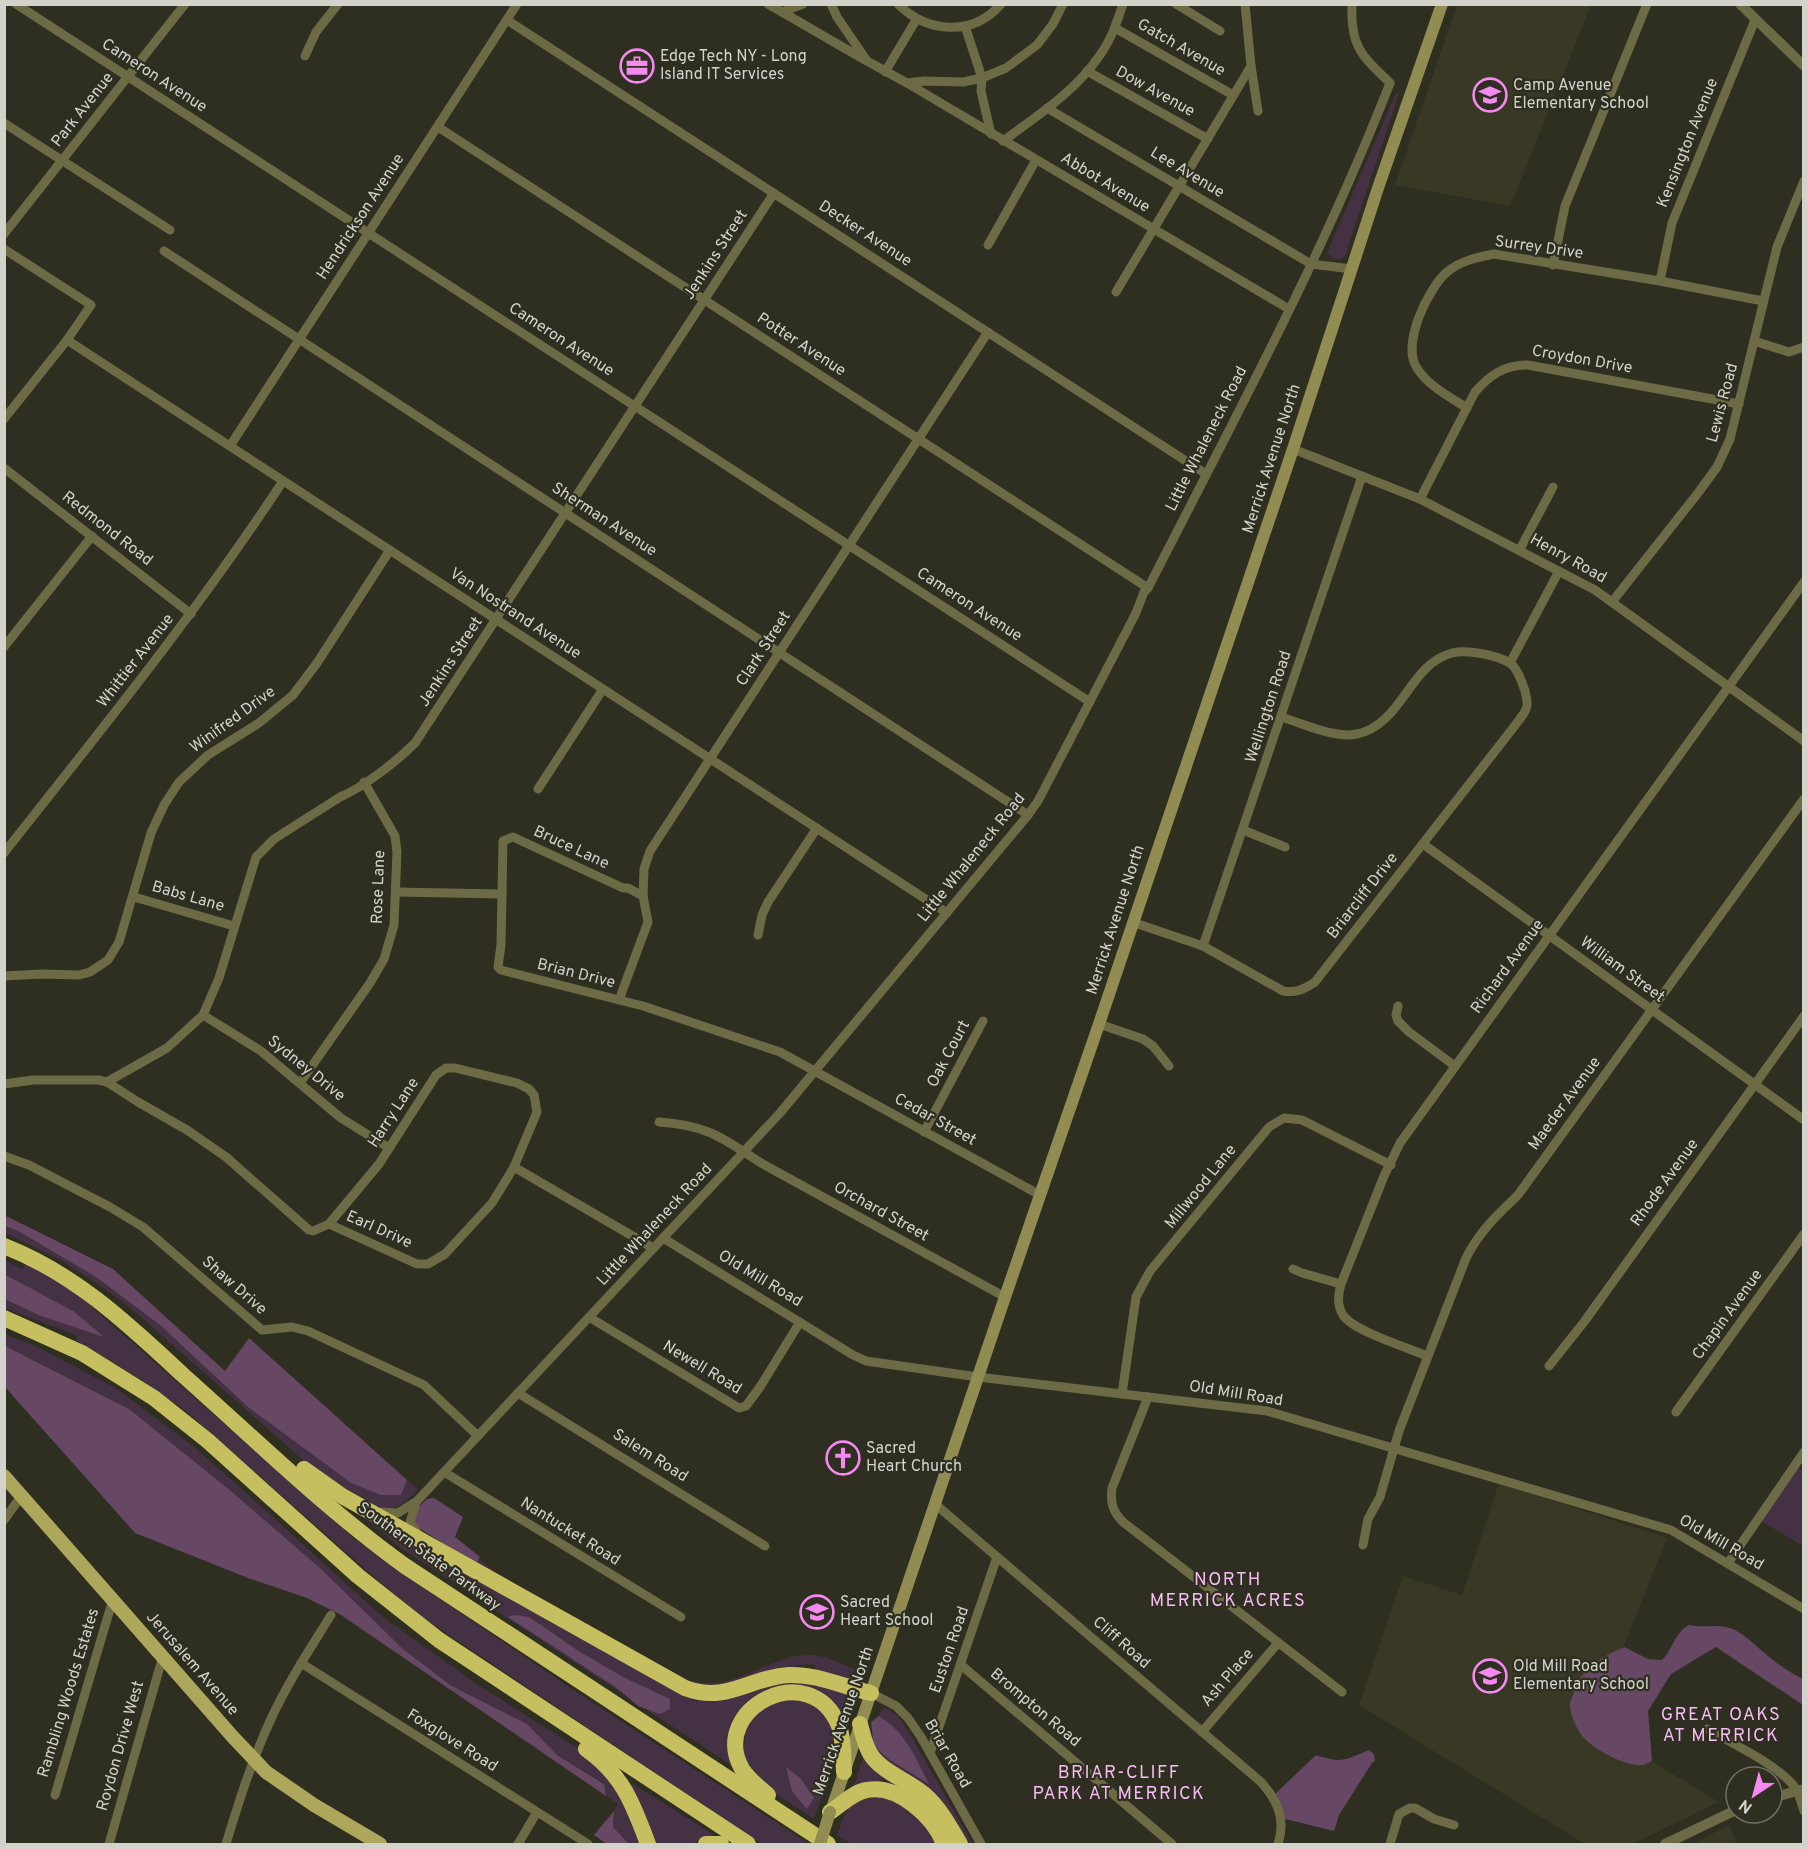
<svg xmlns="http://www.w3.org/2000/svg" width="1808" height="1849" viewBox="0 0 1808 1849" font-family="Overpass,sans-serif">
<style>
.built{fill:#393825}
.green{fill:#453144}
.forest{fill:#664864}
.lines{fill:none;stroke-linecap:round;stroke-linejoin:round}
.minor{stroke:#6d6b46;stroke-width:9}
.tertiary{stroke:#6d6b46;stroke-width:10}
.secondary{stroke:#918d52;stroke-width:12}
.primary{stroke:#aca75a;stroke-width:14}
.motorway{stroke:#c6bf60;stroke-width:16}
.secondary-bridge{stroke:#918d52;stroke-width:12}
.labels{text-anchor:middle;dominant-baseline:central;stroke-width:4.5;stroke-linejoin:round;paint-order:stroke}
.street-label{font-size:16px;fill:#d3d3cb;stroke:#2e2e21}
.poi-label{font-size:16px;fill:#d3d3cb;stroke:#2e2e21;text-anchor:start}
.neighbourhood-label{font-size:18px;letter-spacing:1.5px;fill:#f8bcf4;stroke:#2e2e21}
</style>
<rect width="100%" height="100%" fill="#2e2e21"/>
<!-- built -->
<g class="built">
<polygon points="1457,5 1591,5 1510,206 1395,185"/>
<polygon points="1499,1483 1667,1538 1592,1725 1719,1802 1633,1844 1585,1844 1359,1705 1403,1576 1462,1595"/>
<polygon points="1729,1825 1737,1844 1692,1844"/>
</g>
<!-- green -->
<g class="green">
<polygon points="1396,93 1399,94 1345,256 1341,259 1334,259 1327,253"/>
<path d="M5,1226L18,1231L96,1277L160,1325L248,1407L351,1483L401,1495L407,1480L418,1489C407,1501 400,1509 383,1509L321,1476L133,1310L104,1288L61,1260L5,1233Z"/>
<polygon points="5,1260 22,1269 26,1263 74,1291 352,1537 413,1581 575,1691 806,1842 805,1844 762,1844 425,1619 375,1578 187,1412 143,1381 76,1340 78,1336 5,1308"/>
<polygon points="4,1334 33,1345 116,1388 194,1447 234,1482 383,1617 474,1682 593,1758 609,1775 643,1844 629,1844 613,1827 614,1811 618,1804 606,1796 604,1783 557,1755 527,1724 450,1685 402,1648 321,1569 231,1491 129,1409 5,1346"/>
<polygon points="1798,1468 1803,1471 1803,1546 1761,1521"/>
<polygon points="366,1515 697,1702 698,1697 783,1679 809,1680 854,1695 855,1698 845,1732 836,1712 837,1708 817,1692 769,1689 745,1702 748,1706 733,1762 731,1765 401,1548 366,1519"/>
<path d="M479,1559L502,1578L681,1679C695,1682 708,1685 722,1682C751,1677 777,1656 806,1655C826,1654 845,1665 863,1673L857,1682H852L815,1671V1665C779,1661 747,1688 711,1689C700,1689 689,1684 679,1680L476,1564Z"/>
<path d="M782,1697C791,1698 803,1697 810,1701C854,1724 826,1784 814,1819L762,1785L749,1770L744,1753L745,1730L756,1710Z"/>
<path d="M886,1708L898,1716L908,1731L973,1844H966C948,1826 874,1760 872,1740C871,1730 878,1717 882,1709Z"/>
<polygon points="864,1755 920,1805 882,1778 879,1784 854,1786"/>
<polygon points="633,1784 713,1834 712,1839 700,1840 691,1844 652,1844 630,1786"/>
<path d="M886,1796C910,1809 923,1820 937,1844H852L837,1835C848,1802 851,1800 886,1796Z"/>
</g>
<!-- forest -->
<g class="forest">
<polygon points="4,1215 113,1269 225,1371 249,1338 407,1480 401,1495 381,1495 351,1483 248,1407 160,1325 96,1277 18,1231 5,1226"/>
<polygon points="4,1274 73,1311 104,1337 41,1316 5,1299"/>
<polygon points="5,1346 129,1409 231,1491 321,1569 402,1648 450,1685 527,1724 557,1755 604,1784 606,1796 341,1615 307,1598 248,1578 135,1533 5,1387"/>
<polygon points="434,1498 463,1517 455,1537 480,1557 476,1564 419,1528 414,1521 413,1513 427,1499"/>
<polygon points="514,1615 529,1617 580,1652 623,1677 670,1699 670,1709 660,1714 638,1706 617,1688 508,1617"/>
<path d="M1689,1625C1706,1629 1718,1622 1735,1630C1748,1637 1757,1647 1768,1656C1779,1665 1791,1673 1803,1679V1705L1716,1647L1671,1674L1648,1711L1652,1761C1649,1762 1646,1764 1643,1765C1629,1768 1595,1750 1585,1739C1578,1732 1570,1716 1570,1705C1570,1701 1573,1696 1574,1692C1581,1668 1602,1657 1624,1647L1648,1659L1662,1660C1674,1648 1674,1633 1689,1625Z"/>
<path d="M879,1716C907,1734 914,1755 929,1784L890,1760L874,1746L871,1722Z"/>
<path d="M1369,1750L1374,1754L1375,1761L1372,1763L1339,1815L1334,1831L1281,1818L1273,1796L1316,1755C1343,1764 1344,1760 1369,1750Z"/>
<polygon points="786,1767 801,1779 814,1798 807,1809 792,1791"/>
<polygon points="614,1811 613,1827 629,1844 607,1844 594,1835"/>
</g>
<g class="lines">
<!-- minor -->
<g class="minor">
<polyline points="16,4 1090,702"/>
<polyline points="768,4 782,12 803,4"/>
<polyline points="831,4 837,17 867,61 907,83 924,81 963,82 982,78 1006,68 1037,45 1053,24 1063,4"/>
<path d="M898,4C927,33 973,37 1001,4"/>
<polyline points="1176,4 1220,31"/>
<polyline points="1245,4 1251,66 1258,111"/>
<polyline points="782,12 865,60"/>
<polyline points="507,20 1206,474"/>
<polyline points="965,26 982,78 981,91 991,134"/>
<polyline points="1115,28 1233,95"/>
<polyline points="305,56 316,32 338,4"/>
<polyline points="1087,71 1208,139"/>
<polyline points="885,72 916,20"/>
<polyline points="907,83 1289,309"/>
<polyline points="1047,108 1311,264 1352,269"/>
<polyline points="4,123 170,230"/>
<polyline points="438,127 1148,588"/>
<path d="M1003,141C1037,116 1076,91 1100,55C1111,40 1117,22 1123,4"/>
<polyline points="4,234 185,4"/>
<polyline points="988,245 1036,160"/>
<polyline points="4,249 91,305 67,340 4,419"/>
<polyline points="164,251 1028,815"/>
<polyline points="1553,265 1565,206 1647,4"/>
<polyline points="1660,281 1672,223 1755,20"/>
<polyline points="1116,292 1251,66"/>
<polyline points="67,340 947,913"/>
<polyline points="1754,341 1789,352 1804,347"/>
<path d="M1467,408C1450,397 1428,386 1417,368C1401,345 1428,288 1447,272C1460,261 1478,257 1494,254L1660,281L1763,301"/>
<polyline points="230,446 517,4"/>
<polyline points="1293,449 1420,499 1595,590 1804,741"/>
<polyline points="4,468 191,614"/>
<path d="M1420,499L1475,392C1490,375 1504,365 1528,365L1739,404"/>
<polyline points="1520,549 1553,487"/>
<polyline points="1612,602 1698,493 1717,467 1730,439 1777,247 1804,181"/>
<polyline points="4,647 92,536"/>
<polyline points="1510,663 1559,571"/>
<polyline points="538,789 603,689"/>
<polyline points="1243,830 1285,847"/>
<polyline points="1423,844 1804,1120"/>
<path d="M4,853C100,731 198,611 283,481"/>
<polyline points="396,892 502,894"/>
<polyline points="643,896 628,888 623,888 513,837 503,841 501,945 498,967 501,970 643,1006 780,1052 1040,1195"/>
<polyline points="134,897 234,926"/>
<path d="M1132,922L1203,946L1283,991C1296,993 1303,990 1315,982L1513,728C1517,722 1524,715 1526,709C1529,703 1526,697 1525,691C1522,682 1518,669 1510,663C1496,655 1467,649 1452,653C1409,664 1402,725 1357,734C1335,739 1302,723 1281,717"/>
<polyline points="758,935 762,915 768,902 817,828"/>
<polyline points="1203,946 1362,476"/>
<polyline points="4,976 42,974 79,975 90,972 108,960 119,942 151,833 164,805 179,782 208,755 259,723 293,695 317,663 390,550"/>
<polyline points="619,1000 648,922 643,896 644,869 650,851 988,332"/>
<polyline points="1398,1006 1396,1015 1398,1021 1409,1032 1455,1066"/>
<polyline points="203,1015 261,1051 341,1118 389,1148"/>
<polyline points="1099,1024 1143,1039 1153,1046 1169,1066"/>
<path d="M107,1082L167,1048L203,1015L219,978L256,857L274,839L340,797C364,787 397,761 415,743L774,193"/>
<polyline points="300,1083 370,983 384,959 394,925 397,852 395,836 364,782"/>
<polyline points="4,1084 33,1080 98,1080 107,1082 138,1102 187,1130 226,1157 309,1230 313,1231 329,1224 417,1264 428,1264 445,1254 492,1203 514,1167 537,1112 534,1095 529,1089 517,1083 455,1068 446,1068 436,1075 379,1164 329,1224"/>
<path d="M659,1122C707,1125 723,1138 761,1163L1005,1297"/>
<polyline points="924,1132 983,1021"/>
<polyline points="4,1156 29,1165 110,1207 143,1227 262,1330 292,1327 308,1331 424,1385 478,1436"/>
<polyline points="514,1167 653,1248"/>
<polyline points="663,1238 853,1355 866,1361 978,1377 1267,1411 1671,1530 1804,1609"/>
<polyline points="1293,1269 1302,1273 1341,1284"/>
<polyline points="589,1317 739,1408 746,1406 760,1387 800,1322"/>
<path d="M1427,1356C1409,1348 1353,1331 1343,1315C1337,1306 1338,1294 1341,1284L1384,1176L1400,1143L1804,582"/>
<polyline points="1549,1366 1584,1322 1804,1016"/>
<polyline points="518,1393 765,1546"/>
<polyline points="1122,1394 1136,1297 1150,1271 1269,1127 1284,1118 1302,1120 1391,1165"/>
<path d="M1148,1397L1112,1488C1110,1503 1113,1512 1123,1522L1342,1692"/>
<polyline points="1676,1412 1804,1234"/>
<polyline points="444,1472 681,1617"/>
<polyline points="416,1503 410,1522 418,1534"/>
<path d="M935,1504L1261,1782C1278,1801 1286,1820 1278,1844"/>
<path d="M381,1512L398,1513L417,1501L780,1113L1028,815L1038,801L1136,613L1144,592L1148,588C1233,422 1322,257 1390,83C1362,56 1350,47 1352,4"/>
<polyline points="4,1520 22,1495"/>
<path d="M1363,1545L1368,1519L1380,1497L1399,1431L1466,1258C1480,1231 1496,1216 1518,1195L1804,799"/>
<polyline points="1728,1563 1804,1452"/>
<polyline points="301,1663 588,1844"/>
<polyline points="961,1665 1172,1844"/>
<polyline points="871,1693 896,1706 908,1718 921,1737 981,1844"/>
<path d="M1707,1729C1731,1743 1776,1764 1793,1785C1799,1792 1801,1802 1804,1811"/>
<polyline points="1202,1732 1278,1643"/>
<polyline points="930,1753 997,1557"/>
<polyline points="55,1795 113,1599"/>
<polyline points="109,1844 163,1656"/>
<path d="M226,1844C239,1801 252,1760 271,1719C288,1682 310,1649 331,1615"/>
<polyline points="518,1844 537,1812"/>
<polyline points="1390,1844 1399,1814 1410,1808 1415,1808 1434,1819 1454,1825"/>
</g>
<!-- tertiary -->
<g class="tertiary">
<polyline points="1740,4 1804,66"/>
<polyline points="1772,1798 1804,1789"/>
<polyline points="1665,1844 1736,1810"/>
</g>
<!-- secondary -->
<polyline class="secondary" points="831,1811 1005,1297 1099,1024 1293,449 1378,188 1442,4"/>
<!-- primary -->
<polyline class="primary" points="4,1476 232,1736 266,1772 314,1805 380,1844"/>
<!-- motorway -->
<g class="motorway">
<path d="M4,1246C76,1274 129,1325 184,1376C256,1440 326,1509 405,1566L828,1844"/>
<polyline points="4,1318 82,1353 154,1398 208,1441 358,1576 439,1640 748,1844"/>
<path d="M304,1469L342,1496L685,1688C727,1704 750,1677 789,1675C818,1674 843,1687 871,1693"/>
<path d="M860,1724C863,1735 865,1746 871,1755C882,1772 909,1781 925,1795C940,1808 950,1827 960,1844"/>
<path d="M586,1749C623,1775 633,1804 648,1844"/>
<path d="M768,1795C759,1787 749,1780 742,1769C708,1708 811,1656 839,1726C844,1740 843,1757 844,1772"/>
<path d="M830,1812C841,1805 853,1792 867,1790C898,1784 934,1817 944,1844"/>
<polyline points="706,1844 721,1844"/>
</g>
<!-- secondary-bridge -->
<polyline class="secondary-bridge" points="820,1844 830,1812"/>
</g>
<!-- icons -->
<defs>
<symbol id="office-ring" viewBox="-11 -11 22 22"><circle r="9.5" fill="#2e2e21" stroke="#f489f0" stroke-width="1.5"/><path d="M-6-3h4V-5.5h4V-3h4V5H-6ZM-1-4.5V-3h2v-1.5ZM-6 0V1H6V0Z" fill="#f489f0"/></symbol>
<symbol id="school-ring" viewBox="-11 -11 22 22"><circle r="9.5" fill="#2e2e21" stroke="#f489f0" stroke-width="1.5"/><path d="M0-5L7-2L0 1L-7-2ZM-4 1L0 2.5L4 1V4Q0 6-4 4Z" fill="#f489f0"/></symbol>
<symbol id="church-ring" viewBox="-11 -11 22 22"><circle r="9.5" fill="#2e2e21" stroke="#f489f0" stroke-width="1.5"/><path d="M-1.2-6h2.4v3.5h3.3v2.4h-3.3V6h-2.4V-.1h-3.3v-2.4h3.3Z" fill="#f489f0"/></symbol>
</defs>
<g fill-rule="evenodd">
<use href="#office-ring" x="618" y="47" width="38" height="38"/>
<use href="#school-ring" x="1471" y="76" width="38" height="38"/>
<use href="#church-ring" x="824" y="1439" width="38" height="38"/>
<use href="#school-ring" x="798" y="1593" width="38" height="38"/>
<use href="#school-ring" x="1471" y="1657" width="38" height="38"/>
</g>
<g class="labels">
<!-- street labels -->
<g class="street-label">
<text transform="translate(1181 48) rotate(30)">Gatch Avenue</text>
<text transform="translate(154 76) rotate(33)">Cameron Avenue</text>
<text transform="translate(1155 92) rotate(29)">Dow Avenue</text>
<text transform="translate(83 110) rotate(-52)">Park Avenue</text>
<text transform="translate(1688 143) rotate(-68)">Kensington Avenue</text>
<text transform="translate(1187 173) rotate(31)">Lee Avenue</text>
<text transform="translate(1105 183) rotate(31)">Abbot Avenue</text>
<text transform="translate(361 217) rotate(-57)">Hendrickson Avenue</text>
<text transform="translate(865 234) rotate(33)">Decker Avenue</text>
<text transform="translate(1539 248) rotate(8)">Surrey Drive</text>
<text transform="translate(716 255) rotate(-57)">Jenkins Street</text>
<text transform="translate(561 340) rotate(33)">Cameron Avenue</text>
<text transform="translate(801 345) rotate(33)">Potter Avenue</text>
<text transform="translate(1582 360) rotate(10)">Croydon Drive</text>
<text transform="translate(1723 403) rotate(-75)">Lewis Road</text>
<text transform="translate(1207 439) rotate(-63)">Little Whaleneck Road</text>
<text transform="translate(1272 459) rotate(-72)">Merrick Avenue North</text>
<text transform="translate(604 520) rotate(33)">Sherman Avenue</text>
<text transform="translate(107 529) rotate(38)">Redmond Road</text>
<text transform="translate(1568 559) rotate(29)">Henry Road</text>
<text transform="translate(969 605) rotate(33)">Cameron Avenue</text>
<text transform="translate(515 614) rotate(33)">Van Nostrand Avenue</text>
<text transform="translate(764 649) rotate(-57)">Clark Street</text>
<text transform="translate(136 661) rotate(-52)">Whittier Avenue</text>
<text transform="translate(451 662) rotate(-57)">Jenkins Street</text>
<text transform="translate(1269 707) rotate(-72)">Wellington Road</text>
<text transform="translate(233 720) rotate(-36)">Winifred Drive</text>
<text transform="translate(571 848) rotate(25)">Bruce Lane</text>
<text transform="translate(972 858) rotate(-51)">Little Whaleneck Road</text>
<text transform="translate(379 887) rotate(-88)">Rose Lane</text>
<text transform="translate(1363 896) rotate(-52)">Briarcliff Drive</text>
<text transform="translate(188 897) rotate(16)">Babs Lane</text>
<text transform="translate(1116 920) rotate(-72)">Merrick Avenue North</text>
<text transform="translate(1508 967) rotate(-54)">Richard Avenue</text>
<text transform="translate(1622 970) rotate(36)">William Street</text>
<text transform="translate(576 974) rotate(14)">Brian Drive</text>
<text transform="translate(949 1054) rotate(-62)">Oak Court</text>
<text transform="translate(306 1069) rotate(39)">Sydney Drive</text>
<text transform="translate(1565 1104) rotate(-54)">Maeder Avenue</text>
<text transform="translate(394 1113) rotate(-57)">Harry Lane</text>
<text transform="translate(935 1120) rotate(29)">Cedar Street</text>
<text transform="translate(1665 1183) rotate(-54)">Rhode Avenue</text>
<text transform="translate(1201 1187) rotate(-51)">Millwood Lane</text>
<text transform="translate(881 1212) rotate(29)">Orchard Street</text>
<text transform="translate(655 1225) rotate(-47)">Little Whaleneck Road</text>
<text transform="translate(379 1230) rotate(24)">Earl Drive</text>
<text transform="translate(760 1279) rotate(31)">Old Mill Road</text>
<text transform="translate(234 1286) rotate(41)">Shaw Drive</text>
<text transform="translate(1728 1315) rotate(-54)">Chapin Avenue</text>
<text transform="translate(702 1368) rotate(31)">Newell Road</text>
<text transform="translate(1236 1394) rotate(9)">Old Mill Road</text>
<text transform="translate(650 1456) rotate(32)">Salem Road</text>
<text transform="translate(570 1532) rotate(32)">Nantucket Road</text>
<text transform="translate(1721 1543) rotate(30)">Old Mill Road</text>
<text transform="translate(429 1557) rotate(36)">Southern State Parkway</text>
<text transform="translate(1121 1643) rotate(41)">Cliff Road</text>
<text transform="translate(950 1650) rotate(-71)">Euston Road</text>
<text transform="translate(192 1664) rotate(49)">Jerusalem Avenue</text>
<text transform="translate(1228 1678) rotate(-49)">Ash Place</text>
<text transform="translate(69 1693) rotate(-73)">Rambling Woods Estates</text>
<text transform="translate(1035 1708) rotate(40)">Brompton Road</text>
<text transform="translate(844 1721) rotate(-71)">Merrick Avenue North</text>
<text transform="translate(452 1741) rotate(32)">Foxglove Road</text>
<text transform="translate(121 1746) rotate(-74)">Roydon Drive West</text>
<text transform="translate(947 1754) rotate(60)">Briar Road</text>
</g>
<!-- poi labels -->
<g class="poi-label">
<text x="660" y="57">Edge Tech NY - Long<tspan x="660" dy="18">Island IT Services</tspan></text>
<text x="1513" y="86">Camp Avenue<tspan x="1513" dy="18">Elementary School</tspan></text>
<text x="866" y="1449">Sacred<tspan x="866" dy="18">Heart Church</tspan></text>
<text x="840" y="1603">Sacred<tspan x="840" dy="18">Heart School</tspan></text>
<text x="1513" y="1667">Old Mill Road<tspan x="1513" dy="18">Elementary School</tspan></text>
</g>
<!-- neighbourhood labels -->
<g class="neighbourhood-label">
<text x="1228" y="1580">NORTH<tspan x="1228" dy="21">MERRICK ACRES</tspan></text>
<text x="1721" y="1715">GREAT OAKS<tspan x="1721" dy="21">AT MERRICK</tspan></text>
<text x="1119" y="1773">BRIAR-CLIFF<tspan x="1119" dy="21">PARK AT MERRICK</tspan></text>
</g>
</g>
<!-- border -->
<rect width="1808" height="1849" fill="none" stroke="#d3d3cb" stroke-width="12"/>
<!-- north arrow -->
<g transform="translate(1754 1795) rotate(216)"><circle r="28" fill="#2e2e21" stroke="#707065" stroke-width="1.5"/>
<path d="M0-4.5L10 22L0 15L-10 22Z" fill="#f489f0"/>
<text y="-9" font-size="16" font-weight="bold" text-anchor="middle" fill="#d3d3cb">N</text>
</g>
</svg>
